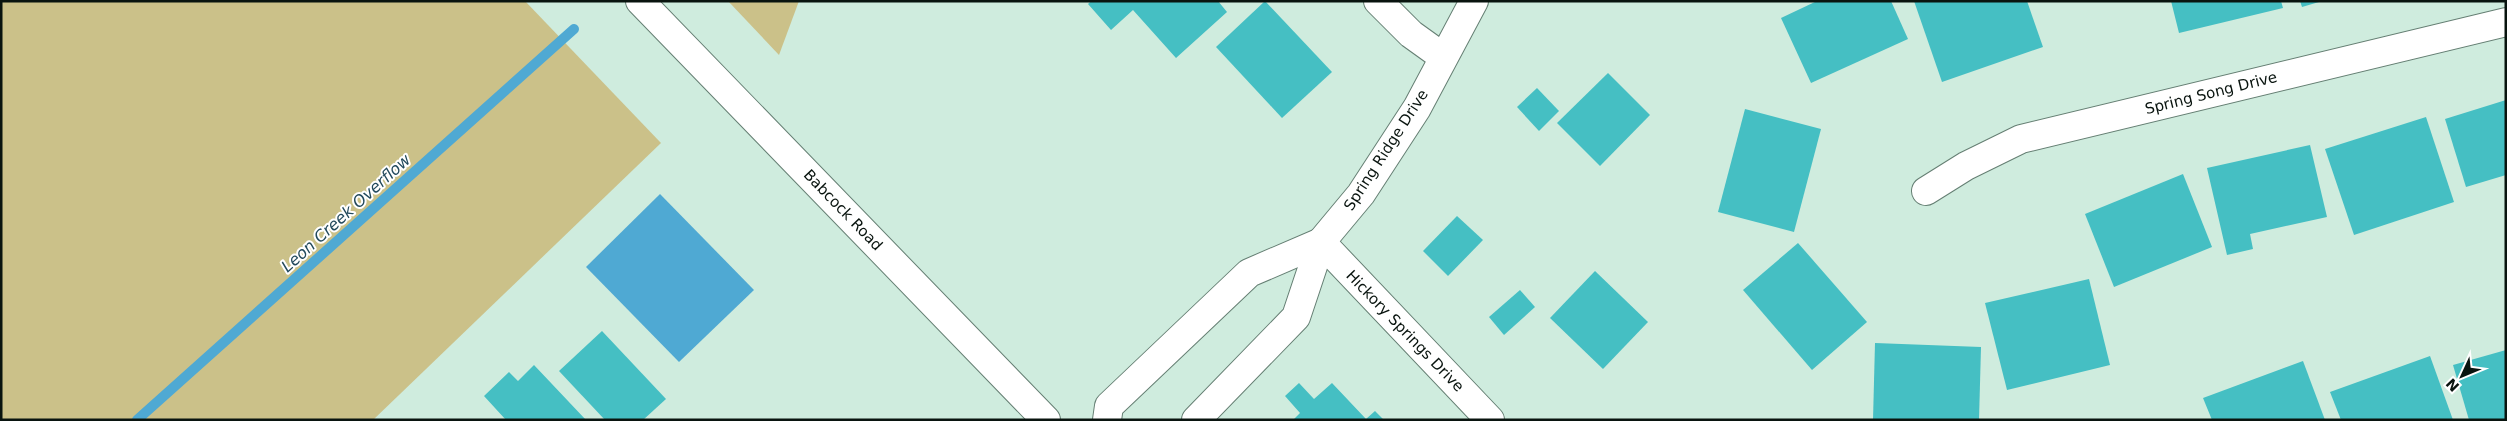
<svg xmlns="http://www.w3.org/2000/svg" width="2507" height="421" viewBox="0 0 2507 421" font-family="'DejaVu Sans',sans-serif">
<style>
.green{fill:#cbc189}
.water{fill:#4fa9d3}
.lines{fill:none;stroke-linecap:round;stroke-linejoin:round}
.stream{stroke:#4fa9d3;stroke-width:10}
.building{fill:#45bfc3}
.street-casing{stroke:#657f73;stroke-width:30}
.secondary-casing{stroke:#657f73;stroke-width:30}
.street{stroke:#fff;stroke-width:28}
.secondary{stroke:#fff;stroke-width:28}
.labels{text-anchor:middle;dominant-baseline:central;stroke-width:4;stroke-linejoin:round;paint-order:stroke}
.street-label{font-size:15px;fill:#09140f;stroke:#fff}
.water-label{font-size:16px;font-style:italic;fill:#22495c;stroke:#fff}
</style>
<rect width="100%" height="100%" fill="#cfecde"/>
<!-- green -->
<g class="green">
<polygon points="1,1 525,1 661,143 373,420 1,420"/>
<polygon points="728,1 799,1 779,55"/>
</g>
<!-- water -->
<polygon class="water" points="660,194 754,290 679,362 586,267"/>
<g class="lines">
<!-- stream -->
<polyline class="stream" points="137,420 574,29"/>
</g>
<!-- building -->
<g class="building">
<polygon points="1091,1 1218,1 1227,12 1176,58 1133,10 1111,30 1088,4"/>
<polygon points="1265,1 1332,72 1282,118 1216,47"/>
<polygon points="1817,1 1891,1 1908,39 1811,83 1781,18"/>
<polygon points="1914,1 2027,1 2043,47 1942,82"/>
<polygon points="2171,1 2281,1 2283,8 2179,33"/>
<polygon points="2300,1 2319,1 2319,2 2302,7"/>
<polygon points="1608,73 1650,115 1600,166 1557,123"/>
<polygon points="1537,88 1559,111 1539,131 1517,107"/>
<polygon points="2506,100 2506,175 2466,187 2445,119"/>
<polygon points="1745,109 1821,129 1794,232 1718,212"/>
<polygon points="2426,117 2454,202 2354,235 2325,149"/>
<polygon points="2310,145 2327,217 2250,234 2253,249 2227,255 2207,168"/>
<polygon points="2183,174 2212,247 2114,287 2085,214"/>
<polygon points="1457,216 1483,240 1448,276 1423,251"/>
<polygon points="1798,243 1867,322 1812,370 1743,290"/>
<polygon points="1595,271 1648,322 1603,369 1550,318"/>
<polygon points="2089,279 2110,365 2007,390 1985,303"/>
<polygon points="1520,290 1535,307 1504,335 1489,317"/>
<polygon points="602,331 666,399 643,420 605,420 559,371"/>
<polygon points="1875,343 1981,347 1979,420 1873,420"/>
<polygon points="2506,350 2506,420 2469,420 2453,365"/>
<polygon points="2430,356 2453,420 2341,420 2330,392"/>
<polygon points="2303,361 2325,420 2212,420 2203,398"/>
<polygon points="534,365 586,420 506,420 484,396 509,372 518,381"/>
<polygon points="1299,383 1314,399 1332,383 1366,419 1375,411 1384,420 1293,420 1300,413 1285,396"/>
</g>
<g class="lines">
<defs>
<g id="street">
<polyline points="1378,1 1411,34 1443,57"/>
<polyline points="1926,191 1966,166 2021,139 2506,22"/>
<polyline points="1321,242 1490,420"/>
<polyline points="1107,420 1109,406 1249,273 1321,242"/>
<polyline points="1196,420 1296,317 1321,242 1361,194 1417,108 1474,1"/>
</g>
<polyline id="secondary" points="640,1 1046,420"/>
</defs>
<!-- street casing -->
<use href="#street" class="street-casing"/>
<!-- secondary casing -->
<use href="#secondary" class="secondary-casing"/>
<!-- street -->
<use href="#street" class="street"/>
<!-- secondary -->
<use href="#secondary" class="secondary"/>
</g>
<g class="labels">
<!-- street labels -->
<g class="street-label">
<text transform="translate(2211 93) rotate(-14)">Spring Song Drive</text>
<text transform="translate(1386 150) rotate(-57)">Spring Ridge Drive</text>
<text transform="translate(843 210) rotate(46)">Babcock Road</text>
<text transform="translate(1405 331) rotate(46)">Hickory Springs Drive</text>
</g>
<!-- water labels -->
<g class="water-label">
<text transform="translate(346 213) rotate(-42)">Leon Creek Overflow</text>
</g>
</g>
<!-- border -->
<rect width="2507" height="421" fill="none" stroke="#09140f" stroke-width="5"/>
<!-- north arrow -->
<g transform="translate(2462 376) rotate(226)" stroke="#ffffff" stroke-width="4" paint-order="stroke">
<path d="M0-4L9 19L0 12L-9 19Z" fill="#09140f"/>
<text y="-8" font-size="14" font-weight="bold" text-anchor="middle" fill="#09140f">N</text>
</g>
</svg>
